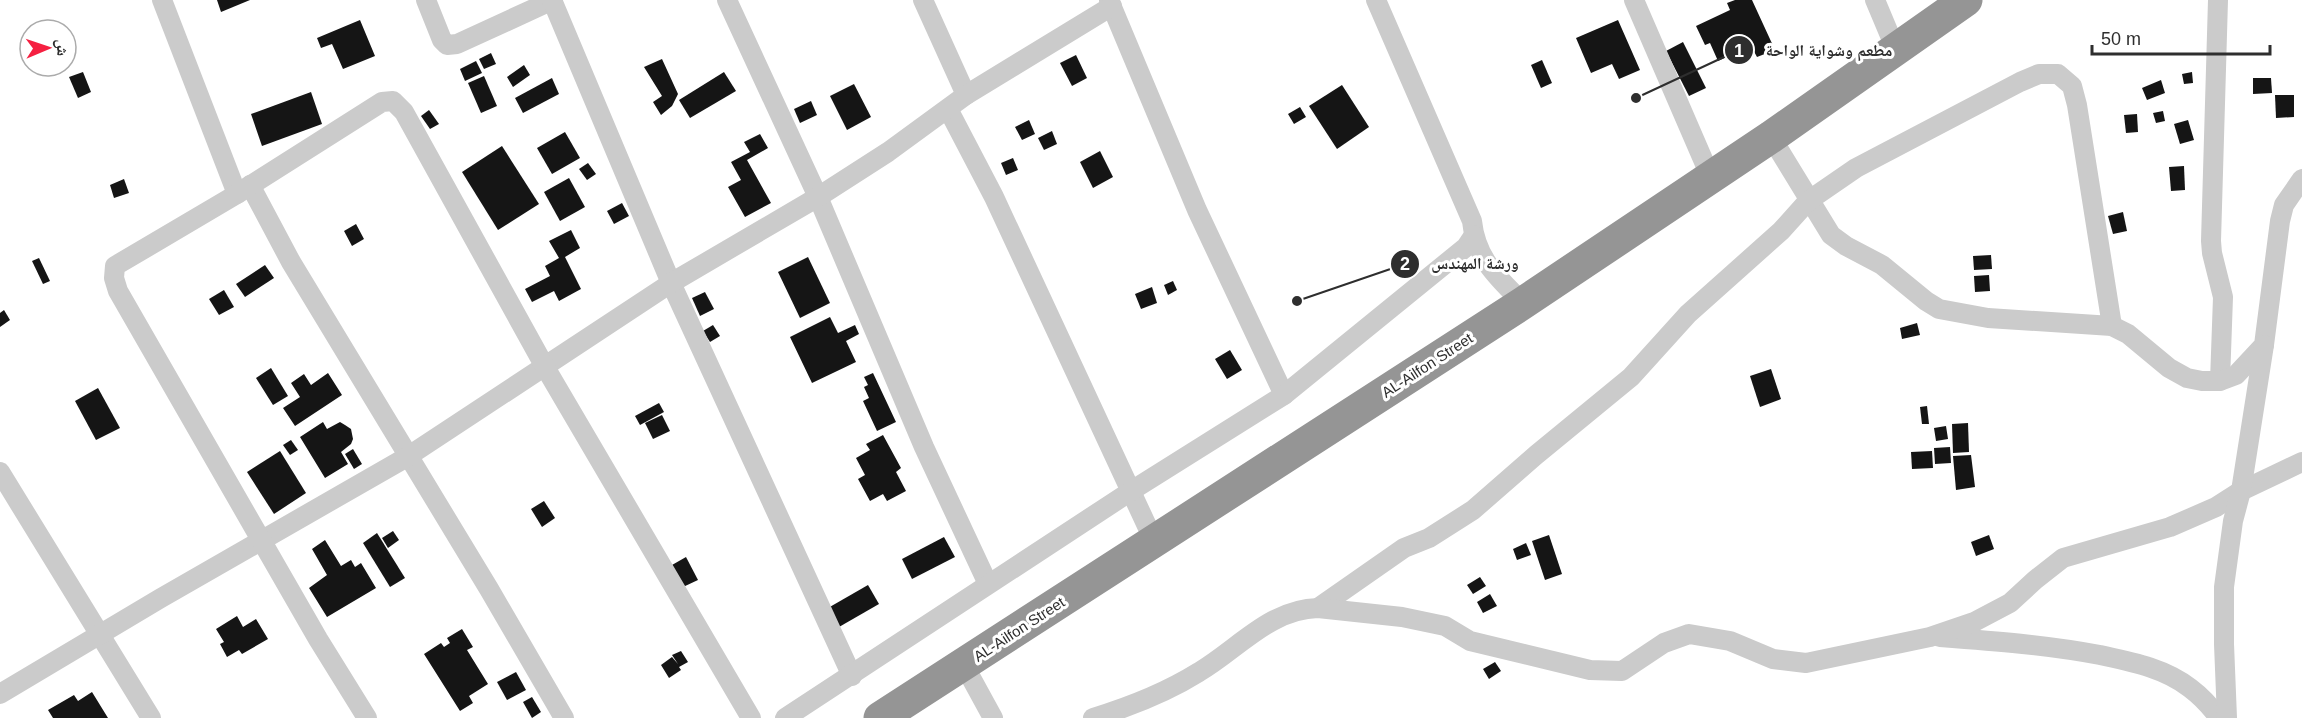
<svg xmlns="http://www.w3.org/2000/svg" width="2302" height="718" viewBox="0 0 2302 718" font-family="Helvetica,'Noto Naskh Arabic',sans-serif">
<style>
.building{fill:#151515}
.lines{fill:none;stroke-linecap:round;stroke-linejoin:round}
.street{stroke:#cbcbcb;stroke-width:20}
.highway{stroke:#959595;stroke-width:33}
.labels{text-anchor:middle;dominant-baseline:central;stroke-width:6;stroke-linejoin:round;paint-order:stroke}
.street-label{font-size:15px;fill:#2e2e2e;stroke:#fff}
.leader{fill:none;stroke:#2e2e2e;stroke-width:2}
.callout-dot{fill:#2e2e2e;stroke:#fff;stroke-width:2}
.mark-label{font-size:18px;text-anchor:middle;font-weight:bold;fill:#fff}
.callout-label{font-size:16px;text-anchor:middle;font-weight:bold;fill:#2e2e2e;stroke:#fff;stroke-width:6;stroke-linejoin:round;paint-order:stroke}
</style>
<rect width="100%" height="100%" fill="#fff"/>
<!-- building -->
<g class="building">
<polygon points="217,0 250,0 221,12"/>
<polygon points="1735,0 1752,0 1775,50 1757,57 1751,46 1718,61 1710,43 1705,45 1696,26 1730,10 1727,3"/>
<polygon points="360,20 375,56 343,69 332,44 321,48 317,38"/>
<polygon points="1618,20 1640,70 1619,79 1612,64 1591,73 1576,38"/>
<polygon points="1683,42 1706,88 1689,96 1666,51"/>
<polygon points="491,53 496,64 484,69 479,59"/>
<polygon points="1076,55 1087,78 1072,86 1060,63"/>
<polygon points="662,59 678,94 672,106 661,115 653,102 662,96 644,67"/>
<polygon points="1542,60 1552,83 1541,88 1531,65"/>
<polygon points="476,61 482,73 465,81 460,69"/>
<polygon points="524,65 530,75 513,87 507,77"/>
<polygon points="83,72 91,92 78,98 69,77"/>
<polygon points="724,72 736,91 690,118 679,100"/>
<polygon points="2192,72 2193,83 2184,84 2182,74"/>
<polygon points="484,76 497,106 481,113 468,83"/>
<polygon points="552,78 559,94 523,113 515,98"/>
<polygon points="2253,78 2271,78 2272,93 2253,94"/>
<polygon points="2161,80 2165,93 2147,100 2142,88"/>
<polygon points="854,84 871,117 847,130 830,96"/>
<polygon points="1342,85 1369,127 1337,149 1309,106"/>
<polygon points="311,92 322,124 262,146 251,114"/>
<polygon points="2275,95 2294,95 2294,117 2276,118"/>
<polygon points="811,101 817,115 800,123 794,109"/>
<polygon points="1300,107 1306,117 1294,124 1288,114"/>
<polygon points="429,110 439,124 430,129 421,116"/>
<polygon points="2163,111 2165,121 2156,123 2153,113"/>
<polygon points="2137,114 2138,132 2126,133 2124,115"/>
<polygon points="1029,120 1035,134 1022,140 1015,127"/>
<polygon points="2188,120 2194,140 2180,144 2174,124"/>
<polygon points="1052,131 1057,144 1044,150 1038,138"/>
<polygon points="565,132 580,158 552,174 537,148"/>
<polygon points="760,134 768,148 747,160 771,203 745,217 728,187 741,180 731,162 750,152 744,142"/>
<polygon points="502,146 539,204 498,230 462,172"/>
<polygon points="1100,151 1113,177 1093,188 1080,162"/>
<polygon points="1013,158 1018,170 1006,175 1001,163"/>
<polygon points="588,163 596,174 587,180 579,169"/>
<polygon points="2184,166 2185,190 2171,191 2169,167"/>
<polygon points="569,178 585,207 560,221 544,192"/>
<polygon points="124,179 129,193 114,198 110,185"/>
<polygon points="622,203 629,216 614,224 607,211"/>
<polygon points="2123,212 2127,231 2113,234 2108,216"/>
<polygon points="356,224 364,239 352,246 344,231"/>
<polygon points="571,230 580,248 565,257 581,289 559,301 554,291 532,302 525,289 550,276 545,266 559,258 549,241"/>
<polygon points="1991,255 1992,269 1974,270 1973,256"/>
<polygon points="808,257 830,303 800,318 778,272"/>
<polygon points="39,258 50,281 43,284 32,261"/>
<polygon points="265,265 274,278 245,297 236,284"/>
<polygon points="1989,275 1990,291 1975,292 1974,276"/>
<polygon points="1173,281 1177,290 1168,295 1164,285"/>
<polygon points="1152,287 1157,303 1141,309 1135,294"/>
<polygon points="224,290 234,307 219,315 209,299"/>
<polygon points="705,292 714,309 700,316 692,298"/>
<polygon points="4,310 10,320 0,327 0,313"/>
<polygon points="830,317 838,333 855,325 859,334 846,341 856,362 812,383 790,337"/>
<polygon points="1917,323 1920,335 1902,339 1900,328"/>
<polygon points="713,325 720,336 710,342 703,331"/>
<polygon points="1230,350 1242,370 1227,379 1215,359"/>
<polygon points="271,368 288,396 273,405 256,378"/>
<polygon points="1771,369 1781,399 1760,407 1750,376"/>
<polygon points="328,373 342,395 295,426 283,408 300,397 291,383 304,374 311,385"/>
<polygon points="873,373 896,422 877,431 863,401 869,398 864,387 868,385 864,377"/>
<polygon points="98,388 120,428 96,440 75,401"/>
<polygon points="659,403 664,412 640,425 635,416"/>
<polygon points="1927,406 1929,424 1922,424 1920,407"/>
<polygon points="662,415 670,431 653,439 645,423"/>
<polygon points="323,422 327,429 340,422 345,425 351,429 353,439 351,444 341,452 348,464 325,478 300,437"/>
<polygon points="1968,423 1969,452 1953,453 1952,424"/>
<polygon points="1946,426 1948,439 1936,441 1934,428"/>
<polygon points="883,435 901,468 896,472 906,491 887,501 883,494 870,501 858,479 865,475 856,458 870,450 866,444"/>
<polygon points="291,440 298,450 290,455 283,445"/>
<polygon points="1950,447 1951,463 1935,464 1934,448"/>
<polygon points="353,449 362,464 354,469 345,454"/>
<polygon points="280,451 306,493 274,514 247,472"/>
<polygon points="1932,451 1933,468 1912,469 1911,452"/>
<polygon points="1971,455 1975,487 1956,490 1953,456"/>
<polygon points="544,501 555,518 542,527 531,509"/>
<polygon points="393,531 399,540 388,548 382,538"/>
<polygon points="377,533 405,578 390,587 363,543"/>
<polygon points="1549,535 1562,574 1545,580 1532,541"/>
<polygon points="1989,535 1994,549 1976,556 1971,542"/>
<polygon points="944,537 955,557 912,579 902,559"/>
<polygon points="325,540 341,566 351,560 355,567 361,563 376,588 327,617 309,588 327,575 312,549"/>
<polygon points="1526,543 1531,555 1517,560 1513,549"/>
<polygon points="686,557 698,580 683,587 672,565"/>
<polygon points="1480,577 1486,586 1473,594 1467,585"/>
<polygon points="868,585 879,604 839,627 828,608"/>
<polygon points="1490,594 1497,606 1483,613 1477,602"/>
<polygon points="237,616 243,627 256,619 268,639 242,654 239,650 227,657 220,644 224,642 216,629"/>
<polygon points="462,629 473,647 467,650 488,684 469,696 473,703 460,711 424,654 441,643 444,647 450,643 447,638"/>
<polygon points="681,651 688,662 679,667 681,670 669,678 661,665 672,657 678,664 672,655"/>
<polygon points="1495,662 1501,671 1489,679 1483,669"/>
<polygon points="516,672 526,690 507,700 497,682"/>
<polygon points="92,692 108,718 53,718 48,710 74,695 78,701"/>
<polygon points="532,697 541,712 532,718 523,702"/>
</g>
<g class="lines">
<!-- street -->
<g class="street">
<polyline points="162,0 237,194"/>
<polyline points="426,0 442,40 447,45 457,44 553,0"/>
<polyline points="552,0 671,283 852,676"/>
<polyline points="727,0 818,197 924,447 988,584"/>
<polyline points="923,0 966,95"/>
<polyline points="1109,0 1197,210 1284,395"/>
<path d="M1376,0L1472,221C1476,259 1498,278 1523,303"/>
<polyline points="1634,0 1711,178"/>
<polyline points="1875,0 1896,50"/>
<polyline points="2218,0 2211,241 2212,253 2223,297 2220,381"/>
<polyline points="948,109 994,197 1154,541"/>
<polyline points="1771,137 1831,235 1846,246 1882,265 1926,301 1939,309 1988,318 2112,326 2128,334 2169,368 2187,378 2202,381 2220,381 2236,375 2264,345 2280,221 2284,205 2302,179"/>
<polyline points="250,185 291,262 489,589 564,718"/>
<polyline points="0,472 151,718"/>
<polyline points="1318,608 1404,548 1429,538 1473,510 1536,455 1631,377 1688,314 1781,231 1808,201 1856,168 2020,82 2039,74 2058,74 2072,86 2077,105 2112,326"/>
<path d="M1940,637C1994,641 2047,645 2100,655C2132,662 2164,668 2190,688C2202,697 2211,707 2219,718"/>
<polyline points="964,665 993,718"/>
<polyline points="0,694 161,598 407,457 671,283 818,197 888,152 966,95 1112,6"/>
<polyline points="367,718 318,639 118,291 114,278 115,266 237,194 382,102 393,101 404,112 545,367 751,718"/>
<polyline points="785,718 1131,491 1284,395 1466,247 1474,235"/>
<path d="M1093,718C1129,707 1167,692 1199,672C1238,649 1270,609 1318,608L1402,617L1445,626L1470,641L1590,670L1622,671L1664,643L1689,634L1730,641L1773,659L1806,663L1930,637L1974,622L2010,603L2035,580L2063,558L2170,527L2216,507L2241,491L2302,462"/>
<polyline points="2227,718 2224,644 2224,587 2233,521 2241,491 2264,345"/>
</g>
<!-- highway -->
<polyline class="highway" points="880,718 1523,303 1771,137 1966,0"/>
</g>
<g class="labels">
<!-- street labels -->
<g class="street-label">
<text transform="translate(1427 365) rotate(-33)">AL-Ailfon Street</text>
<text transform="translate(1019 629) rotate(-33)">AL-Ailfon Street</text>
</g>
</g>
<!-- callouts -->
<path class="leader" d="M1636 98L1739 50M1297 301L1405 264"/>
<g class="callout-dot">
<circle cx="1636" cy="98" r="6"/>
<circle cx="1297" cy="301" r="6"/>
<circle cx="1739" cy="50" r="15"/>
<circle cx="1405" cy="264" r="15"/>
</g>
<g class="mark-label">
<text x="1739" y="57">1</text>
<text x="1405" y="270">2</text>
</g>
<g class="callout-label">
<text x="1829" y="56">مطعم وشواية الواحة</text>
<text x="1475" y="269">ورشة المهندس</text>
</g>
<!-- north arrow -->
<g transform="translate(48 48) rotate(88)"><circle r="28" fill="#ffffff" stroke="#ababab" stroke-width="1.5"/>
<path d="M0-4.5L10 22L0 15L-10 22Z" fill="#f52041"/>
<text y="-9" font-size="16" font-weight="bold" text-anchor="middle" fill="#2e2e2e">ش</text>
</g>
<!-- scale -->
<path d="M2092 45v9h178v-9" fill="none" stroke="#2e2e2e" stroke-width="3"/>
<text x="2101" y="45" font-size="18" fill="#2e2e2e" stroke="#ffffff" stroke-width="4.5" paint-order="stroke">50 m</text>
</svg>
